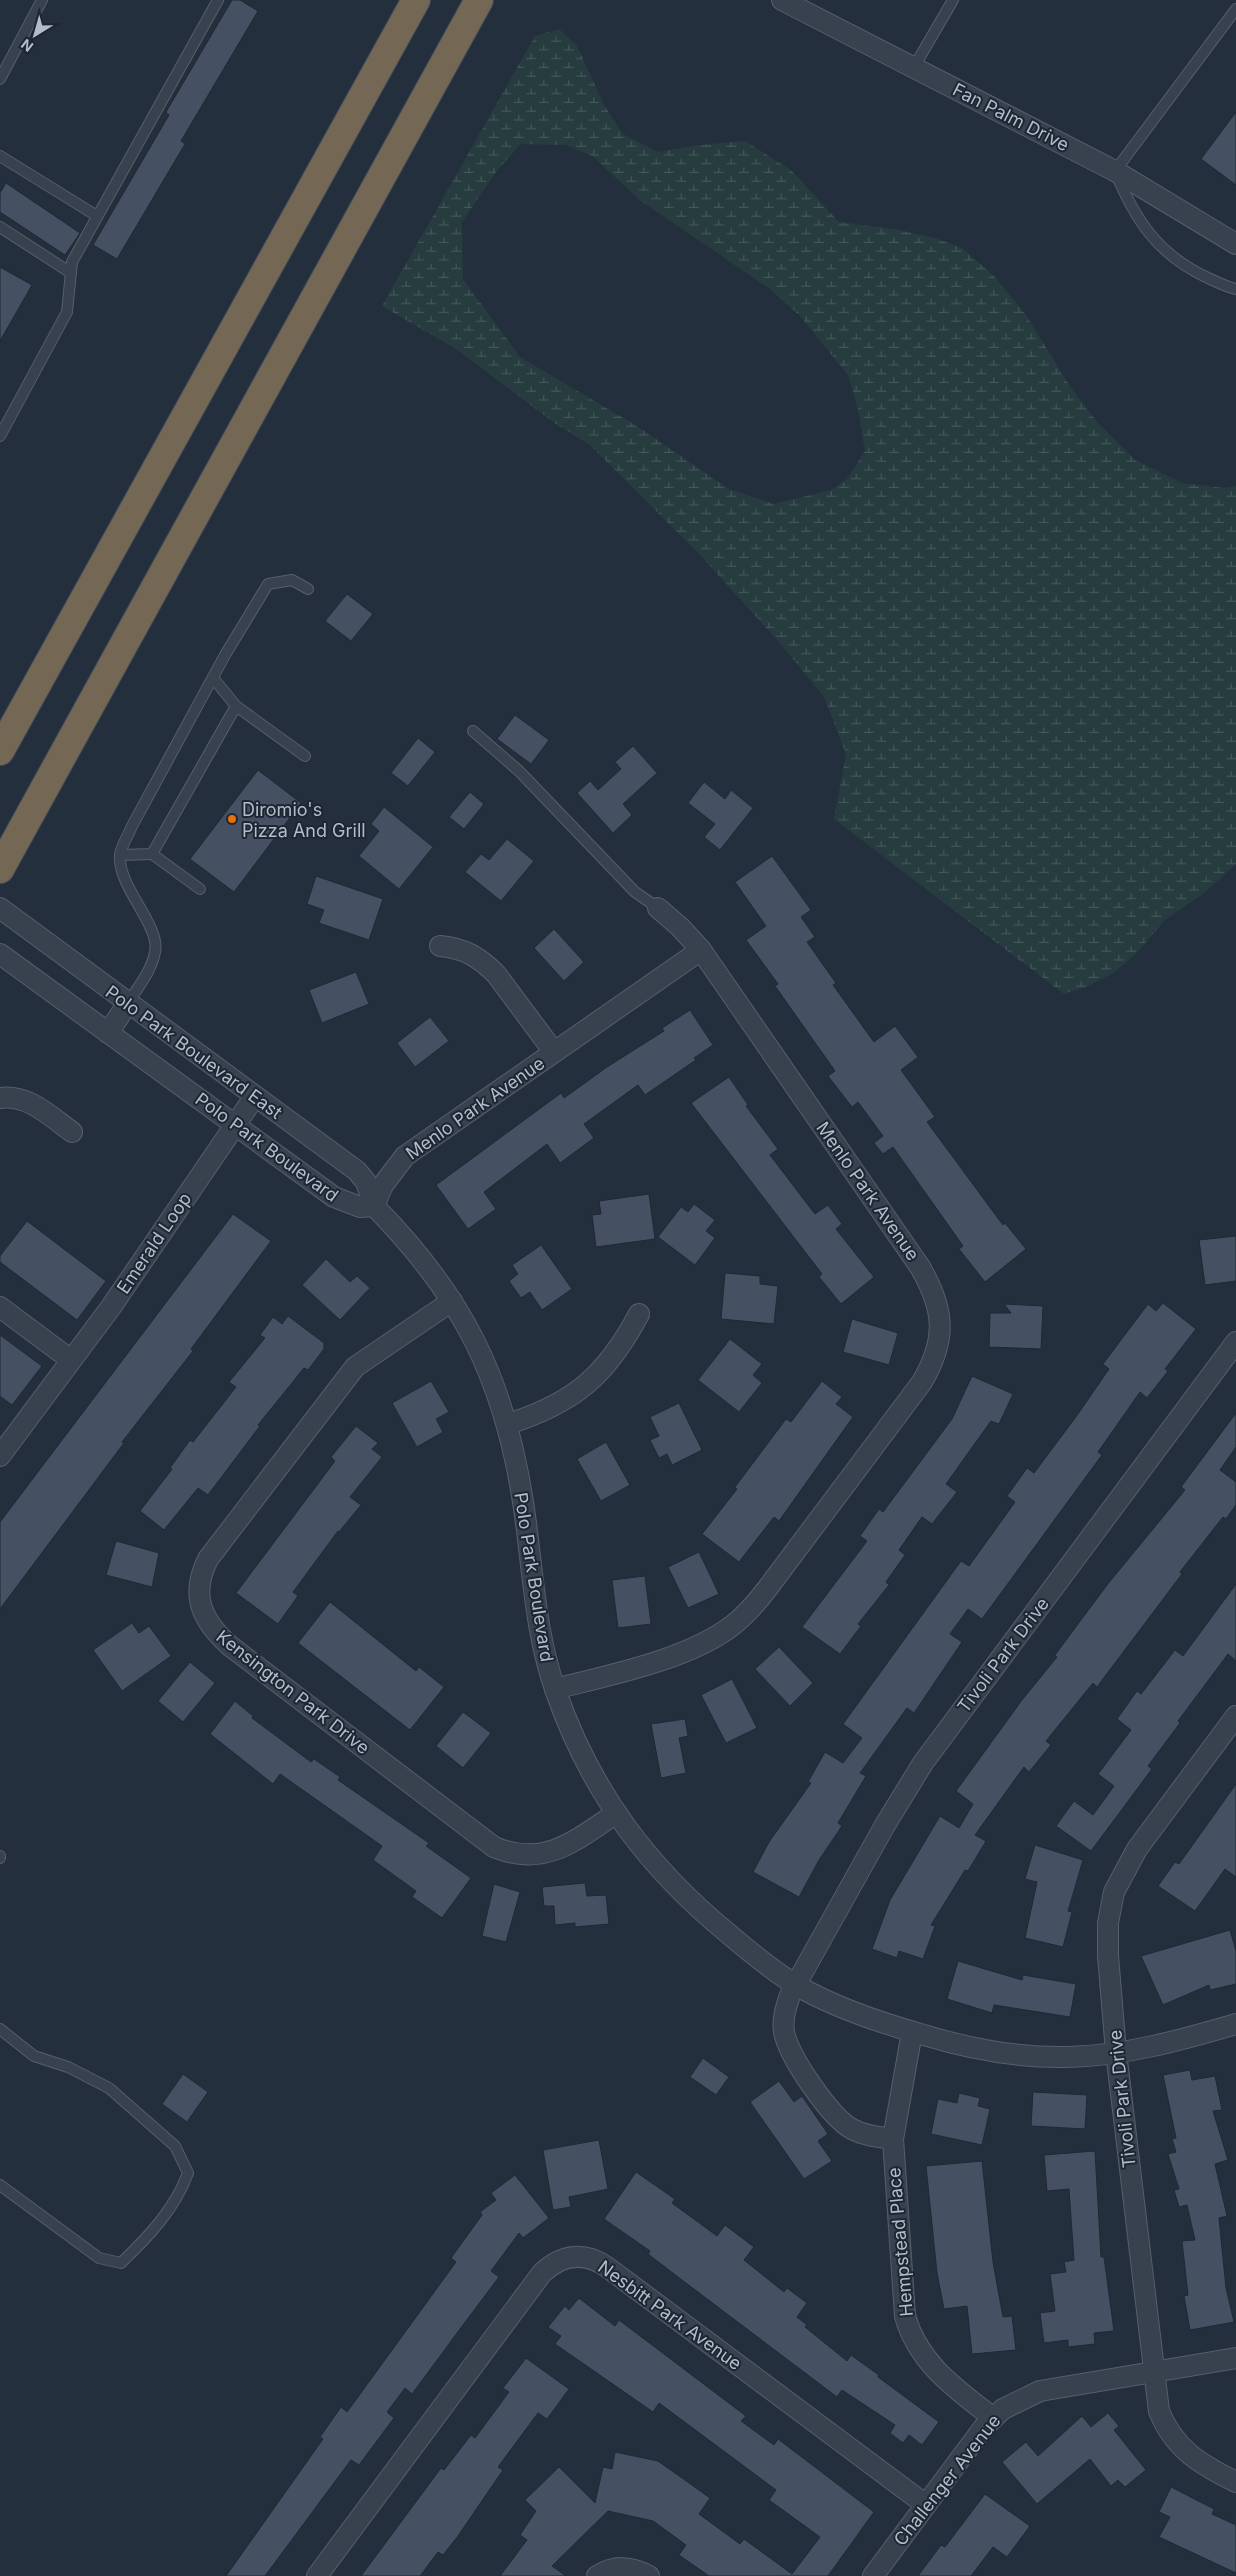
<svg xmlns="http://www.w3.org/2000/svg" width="1236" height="2576" viewBox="0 0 1236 2576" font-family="Inter,sans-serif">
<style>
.wetland{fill:url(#wetland-marsh);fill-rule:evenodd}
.building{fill:#455162;stroke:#1f2835}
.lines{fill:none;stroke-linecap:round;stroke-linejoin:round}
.lane-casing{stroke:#565f6c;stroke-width:12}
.street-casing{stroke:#565f6c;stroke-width:22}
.highway-casing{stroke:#434c59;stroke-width:30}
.lane{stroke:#38414e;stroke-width:10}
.street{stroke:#38414e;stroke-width:20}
.highway{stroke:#746855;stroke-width:28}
.food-dot{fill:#e8710a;stroke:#1d2633;stroke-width:2}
.labels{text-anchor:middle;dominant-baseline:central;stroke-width:4;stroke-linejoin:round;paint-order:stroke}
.street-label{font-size:18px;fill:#b4bcc9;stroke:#1d2633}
.poi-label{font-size:18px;fill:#b4bcc9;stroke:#1d2633;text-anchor:start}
</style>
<defs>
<pattern id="wetland-marsh" width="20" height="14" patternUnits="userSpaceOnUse" patternTransform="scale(1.25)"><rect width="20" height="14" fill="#263c3f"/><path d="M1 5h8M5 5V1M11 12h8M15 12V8" fill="none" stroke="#435659"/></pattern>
</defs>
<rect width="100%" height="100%" fill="#242f3e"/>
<!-- wetland -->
<path class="wetland" d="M559,29L577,46L604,105L623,134L658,152L699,145L745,141L791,170L839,222L894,229L935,238L962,248L994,276L1026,315L1071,388L1099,424L1134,459L1182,483L1223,488L1236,486V864L1204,893L1165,920L1134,956L1113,973L1088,986L1064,994L834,819L846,754L824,697L779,642L699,554L589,444L556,424L456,349L382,306L535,36ZM521,144L566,145L592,156L641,201L770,289L800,316L848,375L858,409L865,451L847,479L831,490L774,504L729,489L640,428L520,357L463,279L462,222L496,172Z"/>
<!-- building -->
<g class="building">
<polygon points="232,0 240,0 258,11 181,141 185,144 117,259 93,245 169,115 166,112"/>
<polygon points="1236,112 1236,185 1201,159"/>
<polygon points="6,183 80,233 65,255 0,212 0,193"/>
<polygon points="0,267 32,285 0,341"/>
<polygon points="347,594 373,614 351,641 325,621"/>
<polygon points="515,715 549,740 531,764 497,739"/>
<polygon points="418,738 435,752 408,786 391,773"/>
<polygon points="633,746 657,773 623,804 632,815 613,833 577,793 590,781 598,790 621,769 615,762"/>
<polygon points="258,770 301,803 234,892 190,859"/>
<polygon points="704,782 725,799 731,790 753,808 720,850 704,837 715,824 688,803"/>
<polygon points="470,792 484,804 464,829 449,817"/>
<polygon points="384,807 433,847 399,889 359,856 379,831 371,824"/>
<polygon points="507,839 534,861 501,901 465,872 481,854 489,860"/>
<polygon points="772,856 811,910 801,917 815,937 807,942 836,983 833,985 874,1042 895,1026 918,1057 901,1070 935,1117 927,1122 1003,1225 1005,1223 1026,1249 985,1282 959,1249 963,1246 893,1147 883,1154 874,1143 883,1136 858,1102 852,1107 828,1076 835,1071 775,986 778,984 746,940 766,926 735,882"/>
<polygon points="316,876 383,899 369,940 319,923 324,910 307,904"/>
<polygon points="554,929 584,962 564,981 534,948"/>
<polygon points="356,972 369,1004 322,1023 309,990"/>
<polygon points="690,1010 713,1045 694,1058 696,1060 645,1095 638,1085 584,1124 594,1138 560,1163 547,1144 484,1192 496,1209 468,1229 436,1185 561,1093 564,1098 607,1067 664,1031 662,1028"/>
<polygon points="430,1017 449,1041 415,1067 397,1043"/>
<polygon points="729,1077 748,1105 746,1106 778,1149 770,1155 815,1214 828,1205 842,1224 836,1229 874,1277 841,1304 819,1277 822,1274 691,1103"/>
<polygon points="649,1194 655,1239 596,1247 592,1215 601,1214 599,1201"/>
<polygon points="694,1204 715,1220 706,1231 715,1238 695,1265 658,1237 681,1207 688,1212"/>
<polygon points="233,1214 271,1241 191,1349 193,1351 122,1442 124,1443 0,1609 0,1522"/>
<polygon points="27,1221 106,1281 77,1320 0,1262 0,1256"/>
<polygon points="1236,1236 1236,1281 1205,1285 1199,1240"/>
<polygon points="541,1245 572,1289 542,1310 530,1292 521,1298 509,1281 518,1274 512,1265"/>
<polygon points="326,1259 350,1282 357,1276 370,1288 340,1320 302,1285"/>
<polygon points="725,1273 760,1276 760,1284 778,1286 774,1324 721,1319"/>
<polygon points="1163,1303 1196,1329 1165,1369 1168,1371 1147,1398 1140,1392 1098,1452 1102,1455 982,1619 968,1609 950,1634 962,1642 914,1713 907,1708 860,1773 866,1776 838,1823 842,1826 819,1860 799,1897 753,1872 769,1842 811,1783 808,1782 825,1752 843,1763 862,1738 843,1724 961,1561 969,1566 1015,1502 1007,1496 1027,1468 1034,1473 1078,1414 1109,1369 1103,1364 1148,1304 1156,1311"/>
<polygon points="1004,1304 1043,1306 1041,1349 989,1347 990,1313 1011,1313"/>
<polygon points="288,1316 324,1343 324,1349 308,1370 304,1368 258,1425 260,1426 208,1495 198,1488 164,1530 140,1511 172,1469 170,1468 190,1440 193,1442 236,1387 229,1382 265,1338 260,1335 273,1317 282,1324"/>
<polygon points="852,1319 898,1333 889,1365 843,1352"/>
<polygon points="0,1335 42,1366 12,1405 0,1396"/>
<polygon points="730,1339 762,1364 753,1375 762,1383 739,1412 698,1380"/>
<polygon points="972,1376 1013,1394 999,1424 991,1421 946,1484 957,1492 932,1524 922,1517 899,1550 905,1555 886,1582 889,1585 858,1624 861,1626 840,1654 802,1627 867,1541 860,1536 879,1509 883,1512 952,1419"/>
<polygon points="431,1381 449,1412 436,1419 443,1432 417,1447 392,1403"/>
<polygon points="822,1381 842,1397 836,1404 853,1417 779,1521 774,1517 739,1562 702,1534 737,1489 735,1487 786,1419 791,1422"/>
<polygon points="679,1403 702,1450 672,1465 667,1454 659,1458 650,1440 659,1436 650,1417"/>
<polygon points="1236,1413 1236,1447 1220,1470 1236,1482 1236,1505 1226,1519 1223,1517 1180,1572 1182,1574 1097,1687 1093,1683 1046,1741 1051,1745 1029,1772 1024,1767 975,1835 986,1841 968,1871 965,1870 931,1925 935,1926 923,1959 899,1951 897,1958 872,1949 890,1900 940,1816 959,1828 973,1804 956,1791 1022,1700 1057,1657 1055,1655 1107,1585 1185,1490 1181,1487"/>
<polygon points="356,1426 378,1443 372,1449 382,1457 350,1497 361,1505 339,1532 338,1531 293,1592 298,1596 278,1624 236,1593 335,1461 331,1457"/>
<polygon points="606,1442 630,1485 601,1501 577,1459"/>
<polygon points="116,1541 159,1553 152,1587 106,1575"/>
<polygon points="699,1552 719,1594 688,1608 668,1567"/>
<polygon points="645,1576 651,1624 618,1628 612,1580"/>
<polygon points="1236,1584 1236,1661 1228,1654 1178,1721 1180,1723 1148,1766 1152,1769 1091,1851 1056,1826 1074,1801 1093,1815 1114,1786 1098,1774 1131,1730 1117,1719 1137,1691 1141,1694 1175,1650 1183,1656"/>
<polygon points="330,1602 416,1671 419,1667 444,1687 410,1730 298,1643"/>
<polygon points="132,1623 139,1633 149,1626 171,1656 122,1691 93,1650"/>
<polygon points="779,1647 813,1683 790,1706 755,1669"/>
<polygon points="190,1662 215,1683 183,1722 158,1701"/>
<polygon points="732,1679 757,1728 726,1743 701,1695"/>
<polygon points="235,1701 253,1716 252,1718 311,1762 314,1759 340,1777 338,1780 429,1843 426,1846 471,1878 442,1918 412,1897 416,1891 373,1860 382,1846 280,1774 273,1784 210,1734"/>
<polygon points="463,1712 491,1733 463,1768 436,1746"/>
<polygon points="685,1719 688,1736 679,1738 686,1773 661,1778 651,1724"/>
<polygon points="1236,1784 1236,1877 1225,1869 1195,1911 1158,1886 1175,1862 1179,1864"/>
<polygon points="1035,1845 1083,1860 1068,1911 1072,1912 1063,1947 1025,1938 1037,1882 1025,1879"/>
<polygon points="585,1883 587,1896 606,1895 609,1924 575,1927 575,1923 555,1925 554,1906 544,1906 542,1887"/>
<polygon points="494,1884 520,1892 506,1942 482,1936"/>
<polygon points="1230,1930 1236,1951 1236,1984 1210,1990 1209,1985 1163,2005 1141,1956"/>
<polygon points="958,1961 1022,1980 1023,1975 1076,1984 1070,2017 994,2005 992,2013 947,1999"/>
<polygon points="703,2058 729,2077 716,2095 690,2077"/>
<polygon points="1190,2070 1192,2080 1215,2076 1222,2110 1213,2111 1228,2160 1215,2164 1227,2216 1219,2218 1226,2288 1234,2322 1190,2330 1184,2296 1188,2295 1182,2241 1195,2240 1187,2205 1179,2207 1174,2190 1179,2189 1168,2154 1176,2152 1172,2139 1176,2138 1163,2075"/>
<polygon points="183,2074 208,2092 187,2122 162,2104"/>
<polygon points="779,2081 794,2102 802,2096 828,2134 818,2141 832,2161 804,2179 750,2102"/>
<polygon points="1033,2092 1087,2095 1085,2129 1031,2126"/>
<polygon points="959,2093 980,2098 978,2106 990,2109 982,2145 931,2134 938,2099 957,2103"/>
<polygon points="599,2140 608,2189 569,2197 571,2207 553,2210 543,2150"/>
<polygon points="1095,2151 1101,2257 1104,2257 1114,2331 1094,2333 1095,2344 1068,2347 1068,2340 1044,2343 1040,2313 1055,2311 1050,2274 1066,2272 1064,2262 1074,2260 1069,2189 1047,2191 1044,2155"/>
<polygon points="982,2161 993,2262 1003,2317 1012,2316 1016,2350 972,2354 967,2306 944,2309 937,2273 926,2166"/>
<polygon points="636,2172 675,2199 672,2203 717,2236 725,2225 754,2247 744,2260 784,2292 787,2288 807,2303 797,2317 807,2325 805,2327 847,2361 851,2355 879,2375 878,2377 939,2422 922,2445 909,2435 903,2443 890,2433 895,2425 842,2390 837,2397 682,2280 648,2254 650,2251 604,2219"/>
<polygon points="515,2175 549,2218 523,2238 519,2233 491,2271 499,2277 460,2329 412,2394 405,2388 387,2412 394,2418 359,2465 351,2460 265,2576 226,2576 323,2439 320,2437 341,2407 347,2412 456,2262 451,2258 482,2215 480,2212 496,2200 491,2193"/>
<polygon points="579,2298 615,2326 619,2320 746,2416 741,2421 774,2445 778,2439 874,2512 828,2576 709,2576 679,2555 686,2545 653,2521 608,2511 552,2566 566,2576 500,2576 527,2540 520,2535 536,2511 525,2500 559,2467 595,2503 603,2467 612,2469 615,2452 658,2461 710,2498 699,2514 740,2544 744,2539 792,2574 820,2537 769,2500 776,2490 659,2403 653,2412 555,2344 561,2336 548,2327 565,2306 569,2310"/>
<polygon points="526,2358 569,2389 547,2419 538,2413 498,2467 503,2470 458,2536 443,2555 438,2552 420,2576 361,2576 441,2468 444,2470 471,2435 475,2438 509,2392 503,2388"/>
<polygon points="1108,2413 1119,2426 1114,2430 1146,2470 1125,2487 1118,2480 1111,2486 1090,2459 1037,2504 1002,2462 1026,2442 1038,2456 1082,2416 1091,2427"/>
<polygon points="1171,2487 1214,2509 1212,2514 1236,2525 1236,2573 1159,2537 1170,2517 1159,2512"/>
<polygon points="985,2494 1030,2526 1007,2557 993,2547 971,2576 918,2576 941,2545 945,2547"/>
</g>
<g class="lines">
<defs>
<g id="lane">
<path d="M1236,9L1115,171C1135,220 1158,255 1208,278C1217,282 1226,287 1236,289"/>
<polyline points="914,67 953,0"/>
<polyline points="0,79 42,0"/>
<polyline points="0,156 97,216"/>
<polyline points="0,227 71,273"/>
<polyline points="0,436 67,312 72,262 218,0"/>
<polyline points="236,706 305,756"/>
<polyline points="473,731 519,771 635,892 658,908"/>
<polyline points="152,854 200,889"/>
<polyline points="120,855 152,854 236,706 213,678"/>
<path d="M128,1003C138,987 152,970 155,952C161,926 117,886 120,855C121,846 129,834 132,826L225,655L268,584L292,580L308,589"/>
<polyline points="0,1856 0,1858"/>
<path d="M0,2029L34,2056L68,2067L109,2088L175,2146L188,2173C175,2209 148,2237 121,2263L99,2258L0,2185"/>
</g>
<g id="street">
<polyline points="782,0 1115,171 1236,244"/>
<polyline points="0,908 357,1171 366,1182 374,1206"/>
<path d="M440,946C464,948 479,957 496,974L554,1052"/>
<polyline points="0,954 334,1197 360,1207 374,1206"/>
<polyline points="108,1033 128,1003"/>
<path d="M0,1098C28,1094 50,1116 72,1132"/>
<path d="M374,1206C462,1295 504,1378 523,1502C533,1566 534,1630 556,1692C591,1792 648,1868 730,1935C751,1953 773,1971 796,1985C835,2008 881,2023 924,2035C970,2049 1019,2058 1067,2057C1125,2056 1181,2040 1236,2024"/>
<polyline points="374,1206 383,1185 405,1156 701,950"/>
<path d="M452,1301L355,1367L208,1559C190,1595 201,1620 230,1646L494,1847C544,1868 575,1841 615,1814"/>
<polyline points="0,1307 71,1360"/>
<path d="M508,1424C574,1403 606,1376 639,1314"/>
<polyline points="0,1456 111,1307 255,1096"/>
<path d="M555,1689C609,1675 688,1660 733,1625C746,1615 757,1602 767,1589L922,1382C947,1339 945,1310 920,1267L701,950L680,927L658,908"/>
<path d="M1236,1716L1137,1849L1114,1892L1108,1923V1956L1116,2052L1159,2411C1174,2449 1201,2465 1236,2482"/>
<path d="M912,2032L893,2139L905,2316C918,2363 956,2389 992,2417"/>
<path d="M893,2139C879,2137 865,2136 852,2129C830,2117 789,2057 784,2032C782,2019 786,2007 790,1995L885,1825L923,1763L1236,1342"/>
<path d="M317,2576L542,2273C562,2254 584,2251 607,2267L926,2505"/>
<path d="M597,2576C614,2565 632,2566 649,2576"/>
<polyline points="873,2576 984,2427 1003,2409 1040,2391 1236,2358"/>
</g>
<g id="highway">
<polyline points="0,751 416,0"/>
<polyline points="0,869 479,0"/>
</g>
</defs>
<!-- lane casing -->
<use href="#lane" class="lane-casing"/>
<!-- street casing -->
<use href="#street" class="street-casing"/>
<!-- highway casing -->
<use href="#highway" class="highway-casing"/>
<!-- lane -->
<use href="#lane" class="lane"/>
<!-- street -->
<use href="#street" class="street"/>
<!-- highway -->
<use href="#highway" class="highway"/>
</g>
<!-- markers -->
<circle class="food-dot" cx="232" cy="819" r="5"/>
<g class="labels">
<!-- street labels -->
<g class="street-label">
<text transform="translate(1011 117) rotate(27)">Fan Palm Drive</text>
<text transform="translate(194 1052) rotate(36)">Polo Park Boulevard East</text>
<text transform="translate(475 1108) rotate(-35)">Menlo Park Avenue</text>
<text transform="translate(267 1147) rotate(36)">Polo Park Boulevard</text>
<text transform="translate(868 1191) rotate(55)">Menlo Park Avenue</text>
<text transform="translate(154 1243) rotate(-56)">Emerald Loop</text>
<text transform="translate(534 1577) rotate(81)">Polo Park Boulevard</text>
<text transform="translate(1003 1655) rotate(-53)">Tivoli Park Drive</text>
<text transform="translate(293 1692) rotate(38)">Kensington Park Drive</text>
<text transform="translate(1122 2099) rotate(-96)">Tivoli Park Drive</text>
<text transform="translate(900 2242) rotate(-95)">Hempstead Place</text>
<text transform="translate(670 2315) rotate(36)">Nesbitt Park Avenue</text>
<text transform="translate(947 2480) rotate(-52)">Challenger Avenue</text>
</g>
<!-- poi labels -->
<g class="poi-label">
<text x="242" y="809">Diromio's<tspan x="242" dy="21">Pizza And Grill</tspan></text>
</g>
</g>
<!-- north arrow -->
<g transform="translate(35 35) rotate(217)" stroke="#1d2633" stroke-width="4" paint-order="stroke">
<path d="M0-4L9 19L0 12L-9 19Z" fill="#b4bcc9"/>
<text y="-8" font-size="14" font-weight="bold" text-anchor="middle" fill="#b4bcc9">N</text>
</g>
</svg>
